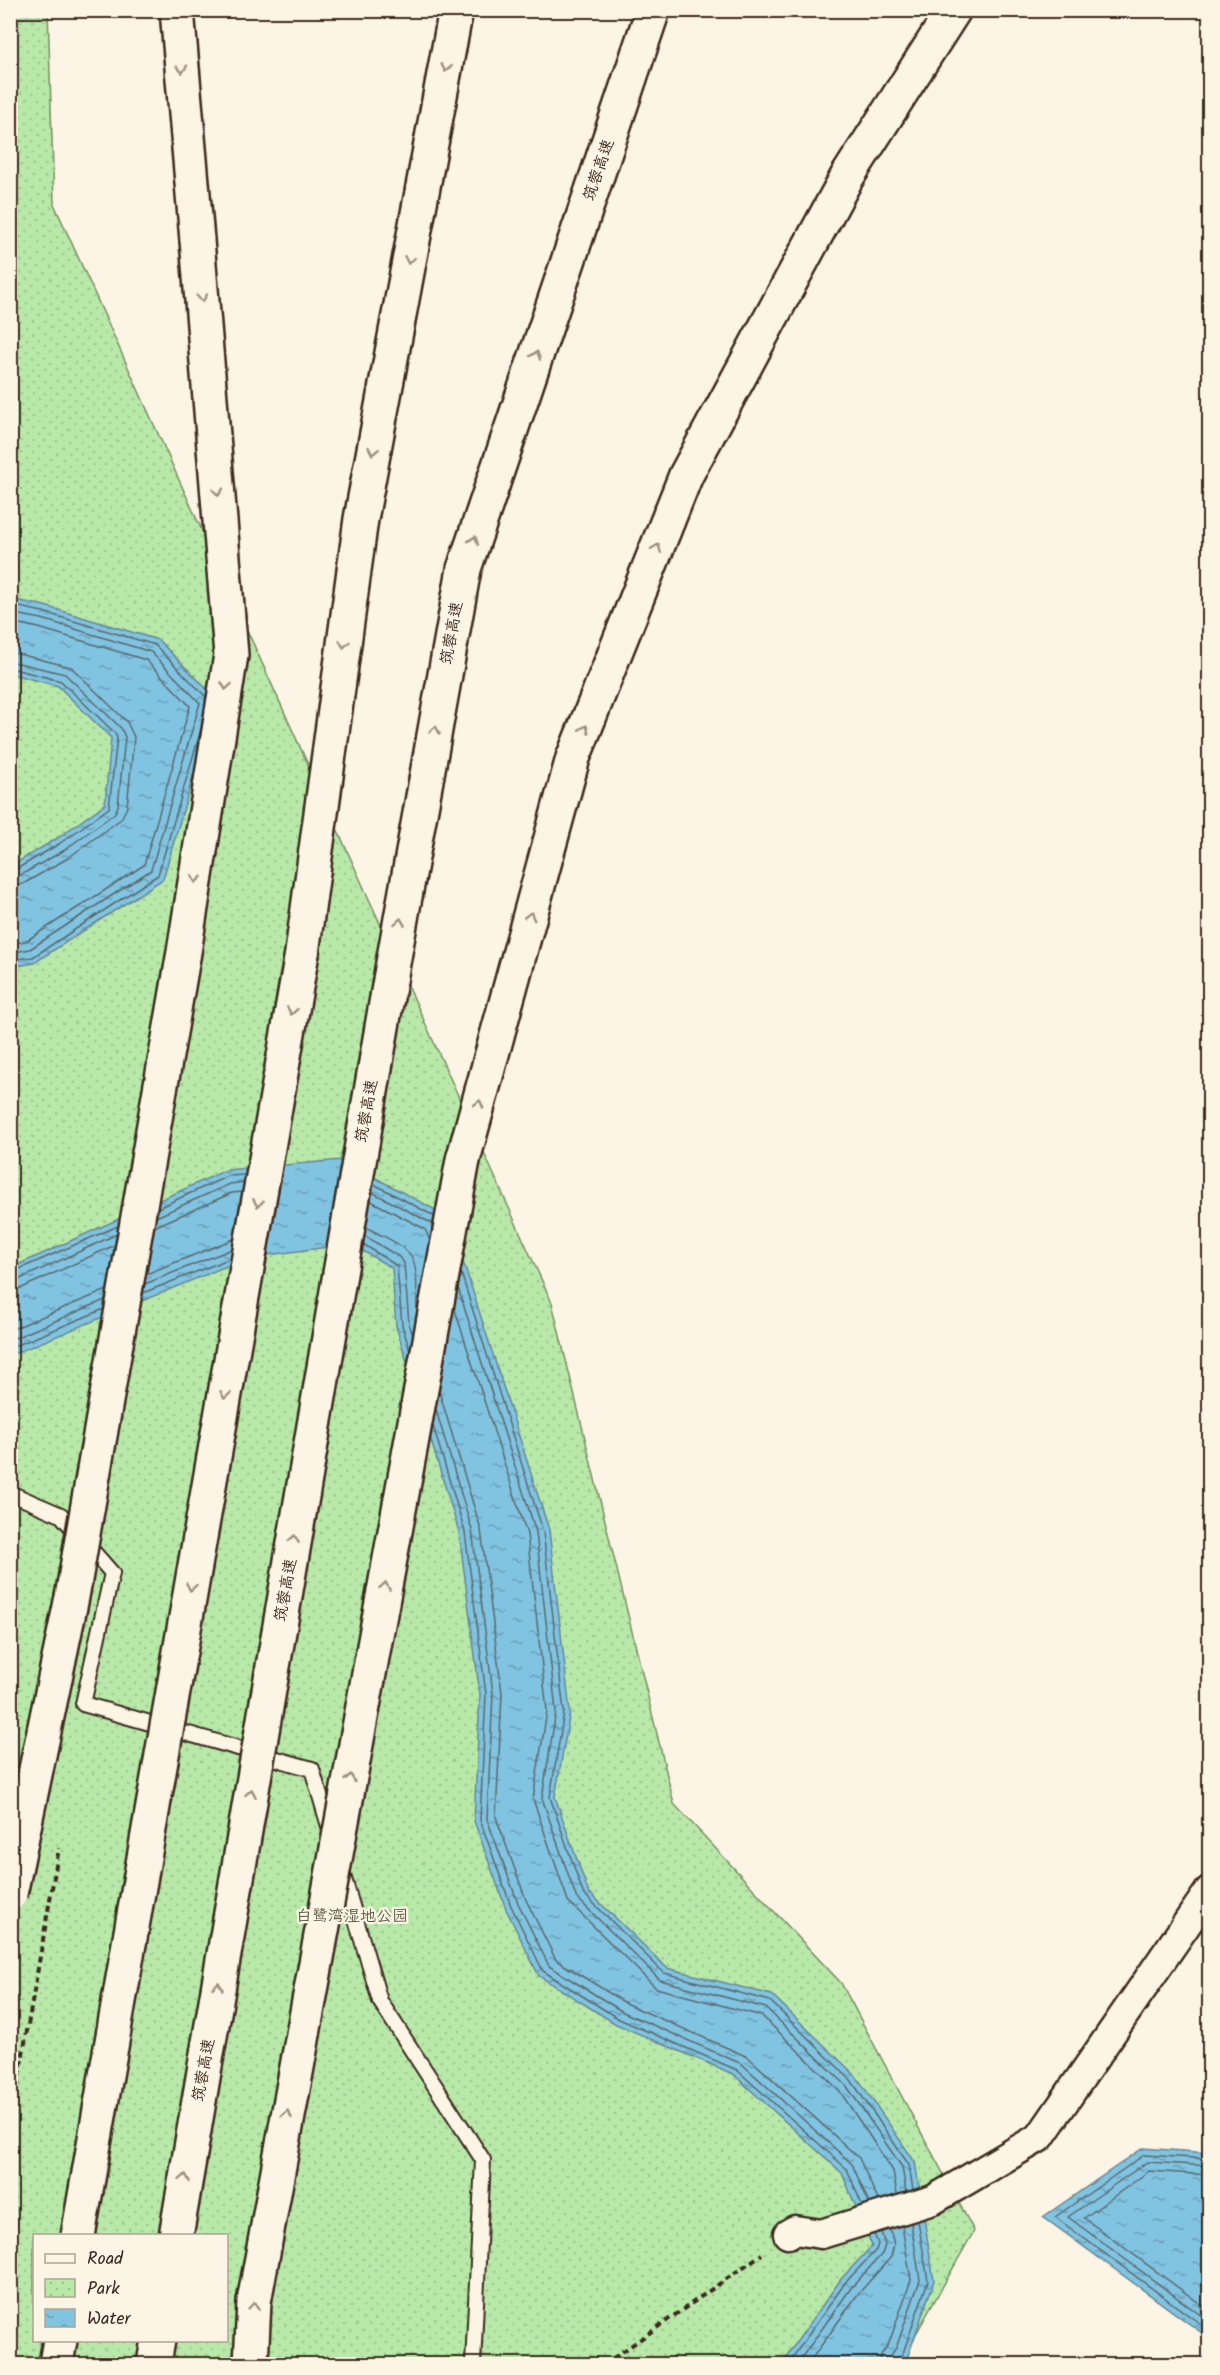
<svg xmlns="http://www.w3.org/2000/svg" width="1220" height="2375" viewBox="0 0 1220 2375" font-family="Kalam,'LXGW WenKai TC',sans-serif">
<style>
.park{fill:url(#park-dots);stroke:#7a8a64;stroke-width:1.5;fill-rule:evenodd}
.water{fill:url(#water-ripples);stroke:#658694;stroke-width:1.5}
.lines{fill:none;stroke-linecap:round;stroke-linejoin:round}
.shore{stroke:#57686c;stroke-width:1.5}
.lane-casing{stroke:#3b2a1e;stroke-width:18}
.street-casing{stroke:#3b2a1e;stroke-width:33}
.highway-casing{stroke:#3b2a1e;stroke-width:38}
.path{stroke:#3b2a1e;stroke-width:4;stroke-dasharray:6 4.5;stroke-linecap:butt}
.lane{stroke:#fcf5e5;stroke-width:14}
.street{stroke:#fcf5e5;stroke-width:28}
.highway{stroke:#fcf5e5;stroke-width:33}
.highway-bridge-casing{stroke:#3b2a1e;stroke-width:38;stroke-linecap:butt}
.highway-bridge{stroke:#fcf5e5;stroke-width:33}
.oneway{stroke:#9c9082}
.labels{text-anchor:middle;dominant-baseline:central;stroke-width:4.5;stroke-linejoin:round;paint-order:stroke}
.street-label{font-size:16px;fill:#3b2a1e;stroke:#fcf5e5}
.park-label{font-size:16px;fill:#5a5a41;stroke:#fcf5e5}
</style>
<defs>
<pattern id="park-dots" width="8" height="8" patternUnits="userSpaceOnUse" patternTransform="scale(1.5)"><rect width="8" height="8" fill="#b8e9a9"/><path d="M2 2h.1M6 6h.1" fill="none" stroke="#9fc891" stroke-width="1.8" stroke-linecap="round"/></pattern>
<pattern id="water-ripples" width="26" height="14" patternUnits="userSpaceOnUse" patternTransform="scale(1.5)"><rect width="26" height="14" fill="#81c4e2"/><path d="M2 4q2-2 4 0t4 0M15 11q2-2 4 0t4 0" fill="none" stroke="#6b9fb7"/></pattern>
</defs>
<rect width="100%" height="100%" fill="#fcf5e5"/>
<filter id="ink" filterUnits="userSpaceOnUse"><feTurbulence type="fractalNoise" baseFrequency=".0167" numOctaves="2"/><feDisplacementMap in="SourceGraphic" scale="12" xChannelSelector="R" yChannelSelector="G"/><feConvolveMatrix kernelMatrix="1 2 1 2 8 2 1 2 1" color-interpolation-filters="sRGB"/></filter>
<g filter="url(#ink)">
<!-- park -->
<path class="park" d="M48,10L54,204L552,1303L674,1804L841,1983L974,2231L899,2364H11L10,11ZM34,2236H226V2340H34Z"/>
<!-- water -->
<g class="water">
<polygon points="11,599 45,606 158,640 216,698 163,879 34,963 11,967 11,866 56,839 105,804 111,738 58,686 11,674"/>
<polygon points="342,1160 443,1214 465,1267 549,1530 570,1712 555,1797 588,1891 667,1968 772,1995 856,2076 915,2162 934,2281 908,2356 900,2364 781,2364 841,2279 872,2246 842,2173 733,2074 616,2024 539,1976 506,1909 474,1821 480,1695 459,1532 396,1326 392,1268 351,1244 246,1258 11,1355 11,1268 226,1170"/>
<polygon points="1143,2148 1209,2153 1209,2338 1043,2217"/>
</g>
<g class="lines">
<!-- shore -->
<g class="shore">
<polyline points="10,605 43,612 155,645 206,697"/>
<polyline points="10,613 42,619 151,652 200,703 151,870 30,949 10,953"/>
<polyline points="10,622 39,628 146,660 190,706 144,865 26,941 10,944"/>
<polyline points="10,652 71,667 127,722 134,737 127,807 121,819 68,858 23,884 10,887"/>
<polyline points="10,661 65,674 121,728 125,737 118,806 115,813 63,851 19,876 10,878"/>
<polyline points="10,668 61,681 115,733 117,738 109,808 59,844 15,870 10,870"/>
<polyline points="10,960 33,957 158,875 202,726"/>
<polyline points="374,1184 434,1216"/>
<polyline points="372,1192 433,1224"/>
<polyline points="371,1201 425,1229 430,1241"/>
<polyline points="158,1208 228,1176 245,1175"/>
<polyline points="156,1217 230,1184 244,1182"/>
<polyline points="154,1227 232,1193 242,1192"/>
<path d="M366,1227C379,1235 402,1243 411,1256C419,1270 416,1294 417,1309"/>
<polyline points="365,1236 399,1257 404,1263 409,1324 413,1335"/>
<polyline points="363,1244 397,1266 402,1325 410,1351"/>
<polyline points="10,1273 118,1226"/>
<polyline points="461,1273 543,1531 564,1712 550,1797 583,1893 664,1973 770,2001 851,2080 909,2165 913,2190"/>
<polyline points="146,1274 234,1239"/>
<polyline points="10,1281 18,1280 117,1234"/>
<polyline points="145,1284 232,1249"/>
<polyline points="458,1288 536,1532 556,1711 542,1798 576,1897 660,1980 766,2008 846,2085 902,2167 906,2192"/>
<polyline points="10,1290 22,1288 115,1245"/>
<polyline points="143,1293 231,1258"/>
<polyline points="454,1307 527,1534 547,1711 533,1799 568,1901 656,1988 762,2016 839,2090 893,2171 897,2194"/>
<polyline points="10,1330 107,1290"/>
<polyline points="10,1340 105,1300"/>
<polyline points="10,1348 104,1309"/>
<polyline points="439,1391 481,1530 502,1693 496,1817 526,1900 556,1960 627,2004 748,2057 859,2158 878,2200"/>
<polyline points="436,1410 472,1530 493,1693 487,1819 518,1903 549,1966 623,2012 742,2064 852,2164 869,2203"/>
<polyline points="433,1426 465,1532 486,1694 480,1820 511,1906 543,1971 619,2019 737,2070 847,2169 862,2205"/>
<polyline points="1210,2159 1144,2155 1055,2217 1210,2331"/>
<polyline points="1210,2166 1147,2162 1068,2217 1210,2322"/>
<polyline points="1210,2175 1149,2171 1084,2218 1210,2311"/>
<polyline points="788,2364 845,2283 876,2250 878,2244 874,2234"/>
<polyline points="797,2364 851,2288 882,2254 885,2245 881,2232"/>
<polyline points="808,2364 858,2294 891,2257 894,2244 890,2230"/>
<polyline points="879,2364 881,2355 889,2343 911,2280 902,2226"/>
<polyline points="888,2364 890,2356 896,2348 920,2280 911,2223"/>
<polyline points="896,2364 897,2359 903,2353 928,2281 918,2221"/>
</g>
<defs>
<g id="lane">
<polyline points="10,1493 61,1515 112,1573 83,1704 312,1769 331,1833"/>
<polyline points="342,1872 380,2001 483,2160 473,2364"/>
</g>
<polyline id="street" points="788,2234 795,2230 821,2234 933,2200 1040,2137 1210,1890"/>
<g id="highway">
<polyline points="177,10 197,240"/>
<polyline points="302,953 361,519 456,10"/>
<polyline points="390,980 464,569 653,10"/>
<polyline points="463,1160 573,758 686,475 847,177 954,10"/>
<polyline points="56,2364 60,2340"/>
<polyline points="154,2364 158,2340"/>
</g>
</defs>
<!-- lane casing -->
<use href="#lane" class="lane-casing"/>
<!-- street casing -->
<use href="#street" class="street-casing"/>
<!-- highway casing -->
<use href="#highway" class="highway-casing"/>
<!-- path -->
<g class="path">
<polyline points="10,2128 59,1848"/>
<polyline points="605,2364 762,2254"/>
</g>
<!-- lane -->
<use href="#lane" class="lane"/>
<!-- street -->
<use href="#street" class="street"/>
<!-- highway -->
<use href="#highway" class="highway"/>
<defs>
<g id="highway-bridge">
<polyline points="10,1894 72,1597 184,952 231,655 197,240"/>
<polyline points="78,2236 302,953"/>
<polyline points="176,2236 390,980"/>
<polyline points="251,2364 254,2302 463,1160"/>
</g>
</defs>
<!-- highway-bridge casing -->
<use href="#highway-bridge" class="highway-bridge-casing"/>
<!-- highway-bridge -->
<use href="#highway-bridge" class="highway-bridge"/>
</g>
<!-- one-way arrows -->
<defs><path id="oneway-chevron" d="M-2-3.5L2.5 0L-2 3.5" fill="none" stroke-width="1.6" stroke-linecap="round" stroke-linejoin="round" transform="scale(1.5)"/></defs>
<g class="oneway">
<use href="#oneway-chevron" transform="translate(446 68) rotate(101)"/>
<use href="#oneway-chevron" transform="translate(182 69) rotate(85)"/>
<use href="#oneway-chevron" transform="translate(409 260) rotate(101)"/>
<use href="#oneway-chevron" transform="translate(202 298) rotate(85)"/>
<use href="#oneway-chevron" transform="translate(536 355) rotate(-71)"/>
<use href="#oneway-chevron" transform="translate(373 451) rotate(101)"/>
<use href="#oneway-chevron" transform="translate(218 492) rotate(85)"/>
<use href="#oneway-chevron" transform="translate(474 540) rotate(-71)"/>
<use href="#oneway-chevron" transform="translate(657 548) rotate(-68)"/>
<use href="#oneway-chevron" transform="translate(344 644) rotate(98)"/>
<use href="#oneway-chevron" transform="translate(226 686) rotate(99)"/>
<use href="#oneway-chevron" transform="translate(585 729) rotate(-68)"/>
<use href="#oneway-chevron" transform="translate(435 730) rotate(-80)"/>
<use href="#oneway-chevron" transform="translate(196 879) rotate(99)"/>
<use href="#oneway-chevron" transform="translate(530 916) rotate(-75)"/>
<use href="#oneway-chevron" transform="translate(400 922) rotate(-80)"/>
<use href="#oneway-chevron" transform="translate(292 1011) rotate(100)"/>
<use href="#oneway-chevron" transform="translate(479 1104) rotate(-75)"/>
<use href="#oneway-chevron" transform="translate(258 1203) rotate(100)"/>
<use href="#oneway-chevron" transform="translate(225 1395) rotate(100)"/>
<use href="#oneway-chevron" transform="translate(294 1539) rotate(-80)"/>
<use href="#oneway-chevron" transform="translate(385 1586) rotate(-80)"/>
<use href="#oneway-chevron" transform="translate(191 1587) rotate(100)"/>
<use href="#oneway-chevron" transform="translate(350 1778) rotate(-80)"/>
<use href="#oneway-chevron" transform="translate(251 1793) rotate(-80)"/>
<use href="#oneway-chevron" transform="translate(218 1986) rotate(-80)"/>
<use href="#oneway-chevron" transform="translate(287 2114) rotate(-80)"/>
<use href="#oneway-chevron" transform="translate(185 2178) rotate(-80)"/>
<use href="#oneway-chevron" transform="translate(254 2306) rotate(-85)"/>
</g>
</g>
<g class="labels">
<!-- street labels -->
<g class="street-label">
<text transform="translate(599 170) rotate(-71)">筑蓉高速</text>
<text transform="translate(452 633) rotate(-80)">筑蓉高速</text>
<text transform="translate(367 1111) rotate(-80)">筑蓉高速</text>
<text transform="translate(286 1590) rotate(-80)">筑蓉高速</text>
<text transform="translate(204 2070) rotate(-80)">筑蓉高速</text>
</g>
<!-- park labels -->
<g class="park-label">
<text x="352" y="1916">白鹭湾湿地公园</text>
</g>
</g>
<!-- margin -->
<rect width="1220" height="2375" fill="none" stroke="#fcf5e5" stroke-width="36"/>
<rect x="18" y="18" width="1184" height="2339" fill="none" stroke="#3b2a1e" stroke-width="2" filter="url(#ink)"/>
<!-- legend -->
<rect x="33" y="2234" width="195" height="108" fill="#fcf5e5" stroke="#afa495" stroke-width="1.5"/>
<rect x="45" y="2254" width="30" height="9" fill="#fcf5e5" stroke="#afa495" stroke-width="1.5"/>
<text x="87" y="2264" font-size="18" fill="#3b2a1e">Road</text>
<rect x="45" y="2279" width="30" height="18" fill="url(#park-dots)" stroke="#afa495" stroke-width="1.5"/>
<text x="87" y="2294" font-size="18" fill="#3b2a1e">Park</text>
<rect x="45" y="2309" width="30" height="18" fill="url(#water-ripples)" stroke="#afa495" stroke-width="1.5"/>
<text x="87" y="2324" font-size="18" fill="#3b2a1e">Water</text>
</svg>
